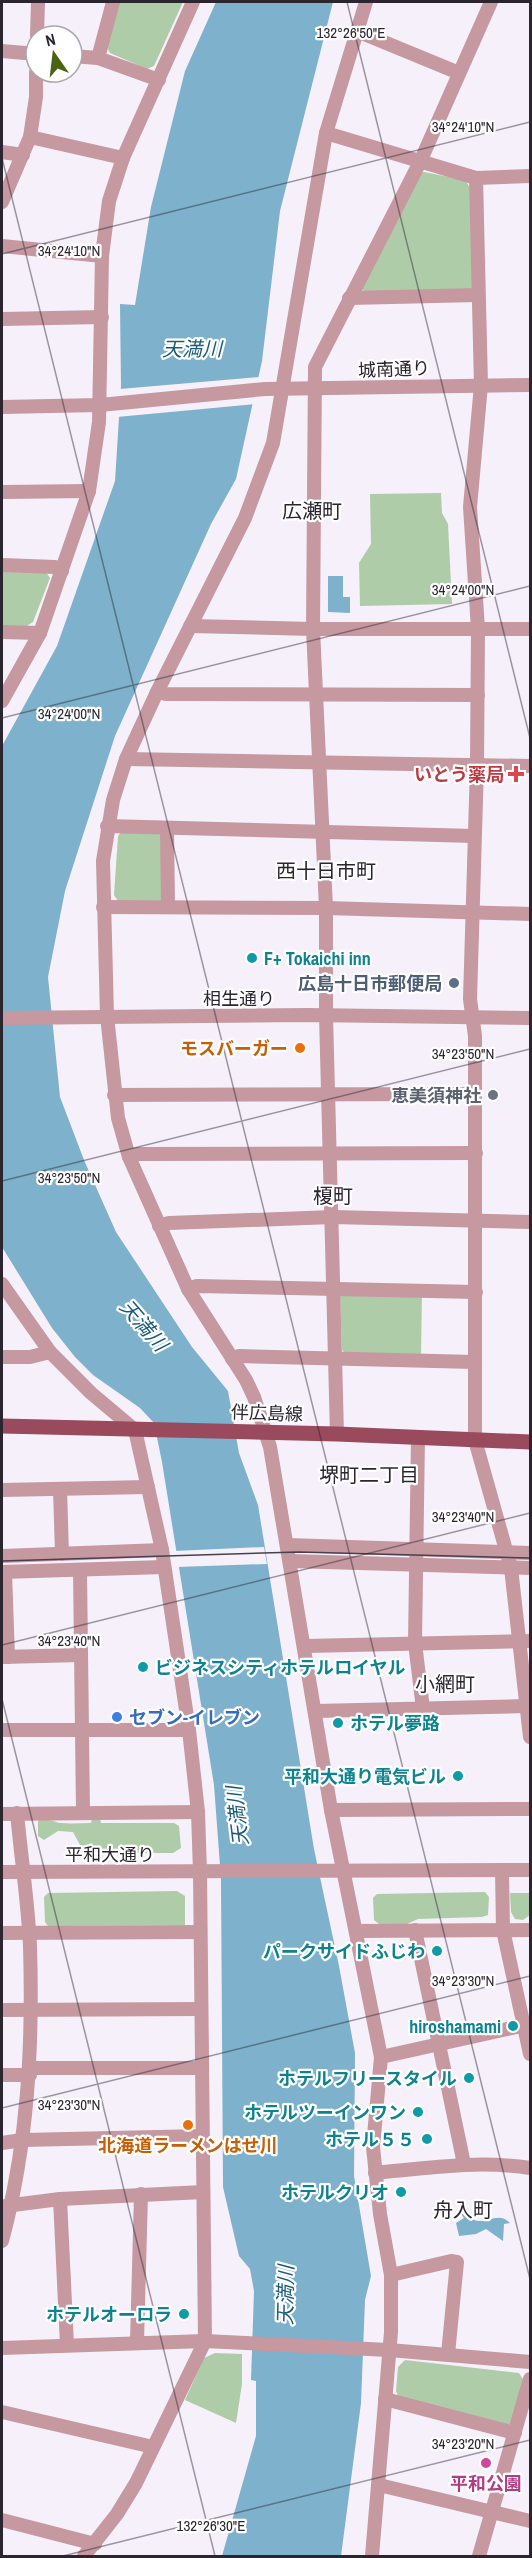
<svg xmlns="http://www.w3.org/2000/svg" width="532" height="2558" viewBox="0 0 532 2558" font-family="'Archivo Narrow','Noto Sans JP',sans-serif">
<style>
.green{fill:#afcca9}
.water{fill:#7db1cc}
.pier{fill:#f6f0fb}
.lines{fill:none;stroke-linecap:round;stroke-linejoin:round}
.minor{stroke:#c698a0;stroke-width:14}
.major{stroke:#994a5d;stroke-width:15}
.tram{stroke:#47414c;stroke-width:1.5}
.ticks{fill:none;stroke:#2b2530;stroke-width:1.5;stroke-opacity:0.45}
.health-dot{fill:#e0444e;stroke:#fff;stroke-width:2}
.culture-dot{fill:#0f9aa8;stroke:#fff;stroke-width:2}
.service-dot{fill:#5c6f8a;stroke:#fff;stroke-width:2}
.food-dot{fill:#e8710a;stroke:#fff;stroke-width:2}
.worship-dot{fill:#6b7280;stroke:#fff;stroke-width:2}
.shop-dot{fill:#3f7fe0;stroke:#fff;stroke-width:2}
.hotel-dot{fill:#d1479c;stroke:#fff;stroke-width:2}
.labels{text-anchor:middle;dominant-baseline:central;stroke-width:4.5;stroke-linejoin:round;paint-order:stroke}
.street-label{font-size:18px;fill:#2b2530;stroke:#fff}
.health-label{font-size:18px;font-weight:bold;fill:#be3a42;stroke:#fff;text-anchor:end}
.culture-label{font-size:18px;font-weight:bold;fill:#0d838f;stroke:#fff;text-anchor:end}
.service-label{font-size:18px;font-weight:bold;fill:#4e5e75;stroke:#fff;text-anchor:end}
.food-label{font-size:18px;font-weight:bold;fill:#c56008;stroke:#fff;text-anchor:end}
.worship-label{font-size:18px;font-weight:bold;fill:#5b616d;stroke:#fff;text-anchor:end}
.shop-label{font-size:18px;font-weight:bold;fill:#366cbe;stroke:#fff;text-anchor:start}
.hotel-label{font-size:18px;font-weight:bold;fill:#b23c85;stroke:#fff}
.water-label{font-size:20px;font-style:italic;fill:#1c5c78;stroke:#fff}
.neighbourhood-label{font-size:20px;fill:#2b2530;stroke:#fff}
.ticks-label{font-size:15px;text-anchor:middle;fill:#2b2530;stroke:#fff;stroke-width:4.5;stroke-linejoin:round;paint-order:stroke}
</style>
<rect width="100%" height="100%" fill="#f6f0fb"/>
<!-- green -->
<g class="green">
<polygon points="118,2 183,2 154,66 147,69 110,53 106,46"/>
<polygon points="424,172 465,180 471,189 473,287 468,292 366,295 362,289 420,173"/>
<polygon points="441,493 442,513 448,524 452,604 360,606 359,563 371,544 370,494"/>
<polygon points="2,570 46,572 50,578 33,622 25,627 2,628"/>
<polygon points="121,832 162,832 161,902 118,901 114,895 118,836"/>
<polygon points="345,1293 422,1294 421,1357 347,1355 342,1350 340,1296"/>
<path d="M92,1818H100L101,1823H174L179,1826L181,1848L173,1853H91L80,1845L73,1832L58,1831L44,1840L38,1836V1821C48,1817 53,1822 61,1823C71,1824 81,1823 91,1823Z"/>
<polygon points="177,1891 185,1896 185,1925 48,1926 45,1922 44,1897 48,1893"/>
<polygon points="485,1892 489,1897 488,1915 482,1917 418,1919 407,1924 379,1924 374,1920 373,1898 377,1894"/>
<polygon points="510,1893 530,1893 530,1915 523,1920 515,1919 511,1912"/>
<polygon points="215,2353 242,2354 242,2384 236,2423 185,2400 204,2358"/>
<polygon points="405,2360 519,2373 524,2381 512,2422 507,2426 398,2396 396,2391 398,2367"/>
</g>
<!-- water -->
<g class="water">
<polygon points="216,2 333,2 280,211 262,361 236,479 211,524 115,736 65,891 48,977 60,1097 84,1160 116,1232 192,1347 228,1391 239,1453 258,1505 314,1849 339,1966 355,2053 354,2176 371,2276 365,2300 361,2403 341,2556 222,2556 256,2436 256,2381 251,2380 254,2291 250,2269 239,2256 223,2187 221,1879 214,1785 162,1462 154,1423 140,1408 93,1375 75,1357 52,1328 2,1247 2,746 57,646 115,481 121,386 120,304 135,305 151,207 185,71"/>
<polygon points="328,576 343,576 343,597 350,597 350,613 328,612"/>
<path d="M460,2212C465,2214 472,2220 478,2221C490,2222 499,2212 510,2223L504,2224L503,2241L486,2229L476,2234L459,2236L456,2223L464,2218Z"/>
</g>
<!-- pier -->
<g class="pier">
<polygon points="259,377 256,404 117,417 120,389"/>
<polygon points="264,1547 267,1564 177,1567 174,1551"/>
</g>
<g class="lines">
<!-- minor -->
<g class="minor">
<polyline points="366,2 326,133 273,443 245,518 157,692 126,759 113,800 103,861 107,1016 118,1118 129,1157 188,1289 246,1380 254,1397 270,1447 331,1810 381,2057 373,2147 380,2214 391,2275 391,2332 372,2556"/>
<polyline points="357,31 459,73"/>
<polyline points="37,36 38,2"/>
<polyline points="2,51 36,54"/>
<polyline points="72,56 98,58 159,80"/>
<polyline points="98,58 113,2"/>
<polyline points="326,133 476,178 530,176"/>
<polyline points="30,137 123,158"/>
<polyline points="2,152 23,155"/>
<polyline points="476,178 481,385 470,507 478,629 477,766 470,999 475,1036 475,1440 511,1568 530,1737"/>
<polyline points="2,202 30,137 36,97 36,72"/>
<polyline points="2,246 102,256"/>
<polyline points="349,298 478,295"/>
<polyline points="2,319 102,317"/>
<polyline points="2,407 100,405 265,389 530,385"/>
<polyline points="2,492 89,491"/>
<polyline points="2,565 55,567 62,571"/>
<polyline points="190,626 313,629 530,629"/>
<polyline points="2,632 40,633"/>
<polyline points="157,692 166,694 478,695"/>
<polyline points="2,701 40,633 89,491 99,422 102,256 109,201 123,158 193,2"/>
<polyline points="126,759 530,766"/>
<polyline points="107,826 474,836"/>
<polyline points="167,828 168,907"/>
<polyline points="103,907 326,908 530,914"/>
<polyline points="2,1018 308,1015 530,1018"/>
<polyline points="114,1095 475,1094"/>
<polyline points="129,1157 138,1154 476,1153"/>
<polyline points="159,1226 169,1223 333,1217 530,1222"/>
<polyline points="2,1284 50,1352 91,1393 135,1430 162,1550 189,1730 198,1812 200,1872 205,2341 136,2483 117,2514 84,2556"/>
<polyline points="188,1289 197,1286 476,1292"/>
<polyline points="2,1357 30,1357 50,1352"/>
<polyline points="232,1359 239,1356 475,1362"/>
<polyline points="337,1434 326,1015 326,908 313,629 315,367 420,162 491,2"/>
<polyline points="418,1437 415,1643 423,1709"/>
<polyline points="60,1489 62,1554"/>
<polyline points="2,1490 148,1487"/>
<polyline points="288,1545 530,1553"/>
<polyline points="2,1556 162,1550"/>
<polyline points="291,1561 530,1568"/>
<polyline points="80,1570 83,1812"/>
<polyline points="2,1572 164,1567"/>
<polyline points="5,1572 8,1657"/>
<polyline points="305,1646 530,1641"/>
<polyline points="2,1657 81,1655"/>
<polyline points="315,1711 526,1706"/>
<polyline points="2,1730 189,1730"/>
<polyline points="331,1810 530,1809"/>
<polyline points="2,1814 198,1812"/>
<polyline points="502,1870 503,1930 530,2054"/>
<polyline points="2,1872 530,1870"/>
<polyline points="415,1930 464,2164"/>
<polyline points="357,1931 530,1930"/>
<polyline points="2,1933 200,1932"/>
<polyline points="2,2010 201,2009"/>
<polyline points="381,2057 530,2024"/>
<polyline points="30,2068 202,2068"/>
<polyline points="2,2075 30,2075"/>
<polyline points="2,2143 22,2140 202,2136"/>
<path d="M375,2173C428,2168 478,2160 530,2168"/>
<polyline points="60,2199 67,2345"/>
<polyline points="5,2206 60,2199 203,2192"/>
<path d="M2,2241C28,2144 33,2046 30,1946C28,1902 21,1857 17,1813"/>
<polyline points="391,2275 451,2261 457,2262 448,2354"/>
<polyline points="137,2342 141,2194"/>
<polyline points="2,2348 205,2341 389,2350 530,2362"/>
<polyline points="385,2399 515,2433"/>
<polyline points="2,2412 153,2447"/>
<polyline points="379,2485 530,2521"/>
<polyline points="2,2520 95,2544"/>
<polyline points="479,2556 530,2379"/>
</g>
<!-- major -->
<polyline class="major" points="2,1426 337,1434 530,1442"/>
<!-- tram -->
<polyline class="tram" points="2,1561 299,1552 530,1558"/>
</g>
<!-- ticks -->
<path class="ticks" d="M347,2L530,738M2,158L530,2279M2,254L530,122M2,718L530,586M2,1181L530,1049M2,1645L530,1513M2,1699L215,2556M2,2108L530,1976M63,2556L530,2440"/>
<!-- markers -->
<path class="health-dot" d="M513 765h6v6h6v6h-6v6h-6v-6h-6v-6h6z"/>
<g class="culture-dot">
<circle cx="252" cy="958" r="6"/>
<circle cx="143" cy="1667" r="6"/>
<circle cx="338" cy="1723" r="6"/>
<circle cx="458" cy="1776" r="6"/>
<circle cx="437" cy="1951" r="6"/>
<circle cx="513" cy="2026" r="6"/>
<circle cx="469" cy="2078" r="6"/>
<circle cx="418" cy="2112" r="6"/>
<circle cx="427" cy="2139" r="6"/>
<circle cx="401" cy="2192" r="6"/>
<circle cx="184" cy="2314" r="6"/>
</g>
<circle class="service-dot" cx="454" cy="983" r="6"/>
<g class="food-dot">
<circle cx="300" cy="1048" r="6"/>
<circle cx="188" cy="2125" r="6"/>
</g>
<circle class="worship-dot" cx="493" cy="1095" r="6"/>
<circle class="shop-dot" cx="117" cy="1717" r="6"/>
<circle class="hotel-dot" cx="486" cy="2463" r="6"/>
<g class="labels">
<!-- street labels -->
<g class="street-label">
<text transform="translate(394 369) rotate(-2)">城南通り</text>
<text x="239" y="998">相生通り</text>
<text transform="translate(267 1413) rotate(2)">伴広島線</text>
<text x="110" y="1854">平和大通り</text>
</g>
<!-- health labels -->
<g class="health-label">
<text x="504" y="774">いとう薬局</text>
</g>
<!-- culture labels -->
<g class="culture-label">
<text x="264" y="958" text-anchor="start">F+ Tokaichi inn</text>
<text x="155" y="1667" text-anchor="start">ビジネスシティホテルロイヤル</text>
<text x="350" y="1723" text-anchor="start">ホテル夢路</text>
<text x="446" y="1776">平和大通り電気ビル</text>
<text x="425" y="1951">パークサイドふじわ</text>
<text x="501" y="2026">hiroshamami</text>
<text x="457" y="2078">ホテルフリースタイル</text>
<text x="406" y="2112">ホテルツーインワン</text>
<text x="415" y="2139">ホテル５５</text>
<text x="389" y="2192">ホテルクリオ</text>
<text x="172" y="2314">ホテルオーロラ</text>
</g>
<!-- service labels -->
<g class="service-label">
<text x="442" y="983">広島十日市郵便局</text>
</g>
<!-- food labels -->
<g class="food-label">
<text x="288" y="1048">モスバーガー</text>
<text x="188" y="2145" text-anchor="middle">北海道ラーメンはせ川</text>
</g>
<!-- worship labels -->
<g class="worship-label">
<text x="481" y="1095">恵美須神社</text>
</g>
<!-- shop labels -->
<g class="shop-label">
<text x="129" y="1717">セブン-イレブン</text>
</g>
<!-- hotel labels -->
<g class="hotel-label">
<text x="486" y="2483">平和公園</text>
</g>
<!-- water labels -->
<g class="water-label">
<text x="192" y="348">天満川</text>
<text transform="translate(144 1325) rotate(49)">天満川</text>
<text transform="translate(237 1816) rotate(-97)">天満川</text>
<text transform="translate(285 2295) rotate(-89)">天満川</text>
</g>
<!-- neighbourhood labels -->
<g class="neighbourhood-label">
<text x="312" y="510">広瀬町</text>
<text x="326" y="870">西十日市町</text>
<text x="333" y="1195">榎町</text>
<text x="369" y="1474">堺町二丁目</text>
<text x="445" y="1683">小網町</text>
<text x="463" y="2209">舟入町</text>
</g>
</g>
<g class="ticks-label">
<text x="351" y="38">132°26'50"E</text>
<text x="463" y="132">34°24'10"N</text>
<text x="69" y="256">34°24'10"N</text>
<text x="463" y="595">34°24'00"N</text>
<text x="69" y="719">34°24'00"N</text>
<text x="463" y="1059">34°23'50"N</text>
<text x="69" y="1183">34°23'50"N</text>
<text x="463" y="1522">34°23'40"N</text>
<text x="69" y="1646">34°23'40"N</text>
<text x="463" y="1986">34°23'30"N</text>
<text x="69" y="2110">34°23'30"N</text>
<text x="463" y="2449">34°23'20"N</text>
<text x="211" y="2531">132°26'30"E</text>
</g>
<!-- border -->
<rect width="532" height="2558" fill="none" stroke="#2b2530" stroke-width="6"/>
<!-- north arrow -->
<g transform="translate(54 54) rotate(346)"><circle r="28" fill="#ffffff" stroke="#aaa8ac" stroke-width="1.5"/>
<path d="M0-4.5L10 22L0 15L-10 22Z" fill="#4c6412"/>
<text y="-9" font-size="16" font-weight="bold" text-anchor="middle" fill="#2b2530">N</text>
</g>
</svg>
